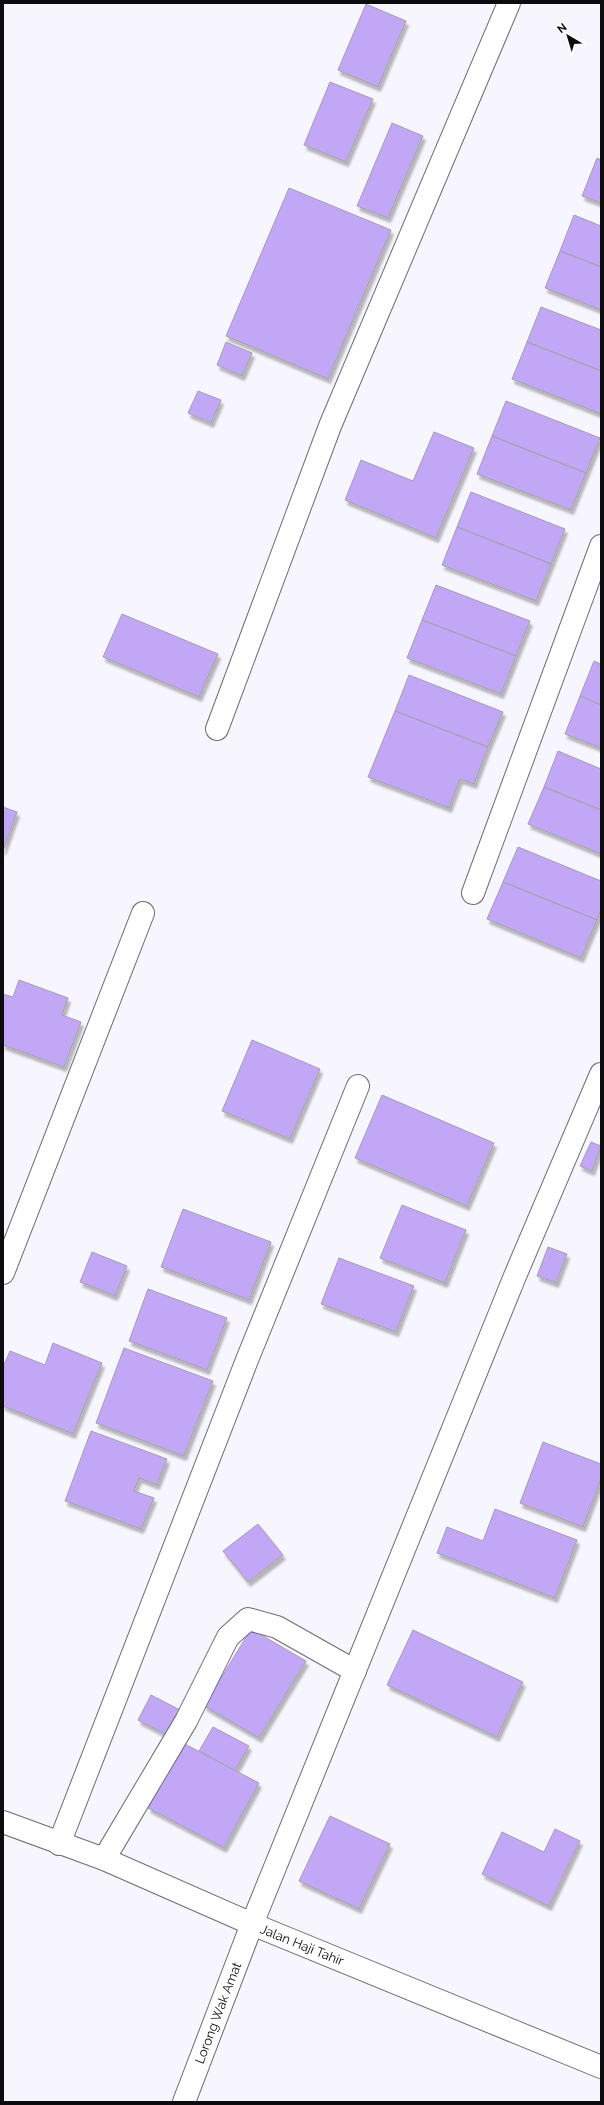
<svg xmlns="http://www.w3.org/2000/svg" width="604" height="2105" viewBox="0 0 604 2105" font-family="Raleway,sans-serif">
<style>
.building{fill:#c2a7f7;stroke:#a29fa7;filter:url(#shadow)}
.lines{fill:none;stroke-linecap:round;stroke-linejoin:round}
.minor-casing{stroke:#6e6c73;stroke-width:24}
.minor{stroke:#fff;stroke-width:22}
.labels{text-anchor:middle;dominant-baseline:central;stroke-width:3;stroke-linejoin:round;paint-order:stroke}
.street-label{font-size:13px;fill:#0c0c0e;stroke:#fff}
</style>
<defs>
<filter id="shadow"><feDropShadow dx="2.5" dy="4.5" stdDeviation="1" flood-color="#0004"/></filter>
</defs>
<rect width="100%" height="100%" fill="#f7f5fd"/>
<!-- building -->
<g class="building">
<polygon points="366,4 406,21 378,87 338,70"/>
<polygon points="330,82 373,99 346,162 304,145"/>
<polygon points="392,123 423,136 388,218 357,206"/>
<polygon points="597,158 601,160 601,203 582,196"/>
<polygon points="289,188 391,230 328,379 226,336"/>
<polygon points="574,215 601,226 601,267 560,251"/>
<polygon points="560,251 601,267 601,310 545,288"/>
<polygon points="541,307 601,330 601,371 527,342"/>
<polygon points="226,342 252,353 242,376 217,365"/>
<polygon points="527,342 601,371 601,414 512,379"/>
<polygon points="198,391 221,400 211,423 188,413"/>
<polygon points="506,401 600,438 586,473 492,436"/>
<polygon points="434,432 474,448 436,538 345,500 361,460 413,481"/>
<polygon points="492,436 586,473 571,510 477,474"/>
<polygon points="471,492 565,529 551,564 457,527"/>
<polygon points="457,527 551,564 536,601 442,565"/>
<polygon points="436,585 530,621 516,656 422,620"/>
<polygon points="122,614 218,654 199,697 103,657"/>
<polygon points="422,620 516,656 501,694 407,658"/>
<polygon points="594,661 601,664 601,705 580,696"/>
<polygon points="409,675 503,712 488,747 395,711"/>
<polygon points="580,696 601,705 601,748 565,734"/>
<polygon points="395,711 488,747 474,784 460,779 449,808 368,777"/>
<polygon points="558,751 601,769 601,810 544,787"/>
<polygon points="544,787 601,810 601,854 528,824"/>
<polygon points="3,807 17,812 3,851"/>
<polygon points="518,847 601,881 601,909 597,920 503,882"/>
<polygon points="503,882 597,920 581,958 487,919"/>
<polygon points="19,980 68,998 62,1015 81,1022 64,1067 3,1045 3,994 13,997"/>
<polygon points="252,1040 320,1069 290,1139 222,1111"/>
<polygon points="382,1095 494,1143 467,1206 355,1158"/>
<polygon points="591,1142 601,1146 592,1171 580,1166"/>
<polygon points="402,1205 466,1230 445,1283 380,1258"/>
<polygon points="183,1209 271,1242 249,1300 161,1267"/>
<polygon points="548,1247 567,1254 556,1283 537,1276"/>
<polygon points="92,1252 127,1266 115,1296 80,1282"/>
<polygon points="339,1258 414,1286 396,1332 321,1304"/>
<polygon points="148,1289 227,1318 207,1370 129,1341"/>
<polygon points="53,1343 102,1363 73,1434 3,1406 3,1367 10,1351 45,1365"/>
<polygon points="124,1348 213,1381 184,1456 96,1423"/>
<polygon points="91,1431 167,1459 157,1485 139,1478 134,1491 154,1498 141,1529 65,1501"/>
<polygon points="543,1442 601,1464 601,1479 583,1527 520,1503"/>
<polygon points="495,1509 577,1540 555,1598 437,1553 447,1527 483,1541"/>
<polygon points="258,1524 283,1555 248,1582 223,1551"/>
<polygon points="251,1629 306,1661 259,1738 204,1706"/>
<polygon points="413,1630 523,1682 497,1737 387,1685"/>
<polygon points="151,1695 180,1710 167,1735 138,1720"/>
<polygon points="213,1727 249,1746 235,1771 199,1751"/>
<polygon points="183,1743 259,1783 224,1848 148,1808"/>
<polygon points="330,1816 390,1844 359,1909 299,1881"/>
<polygon points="555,1829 580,1841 549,1906 482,1874 502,1832 544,1852"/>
</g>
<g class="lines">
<defs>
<g id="minor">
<polyline points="217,729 330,426 509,3"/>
<polyline points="473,893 601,546"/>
<polyline points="3,1273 143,913"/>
<polyline points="3,1822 104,1859 252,1924 601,2067"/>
<polyline points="59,1844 247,1360 358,1086"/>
<polyline points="104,1859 186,1721 228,1637 248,1619 277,1627 355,1671"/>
<polyline points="184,2102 252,1924 515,1276 601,1074"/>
</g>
</defs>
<!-- minor casing -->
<use href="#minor" class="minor-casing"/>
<!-- minor -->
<use href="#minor" class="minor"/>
</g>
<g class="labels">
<!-- street labels -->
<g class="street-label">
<text transform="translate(302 1945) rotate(22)">Jalan Haji Tahir</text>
<text transform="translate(218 2013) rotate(-69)">Lorong Wak Amat</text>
</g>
</g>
<!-- border -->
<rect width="604" height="2105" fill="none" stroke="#0c0c0e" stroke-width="8"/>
<!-- north arrow -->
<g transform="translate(568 36) rotate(322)" stroke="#ffffff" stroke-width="3" paint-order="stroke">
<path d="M0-3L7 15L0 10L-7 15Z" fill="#0c0c0e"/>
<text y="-6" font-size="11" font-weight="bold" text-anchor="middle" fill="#0c0c0e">N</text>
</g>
</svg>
